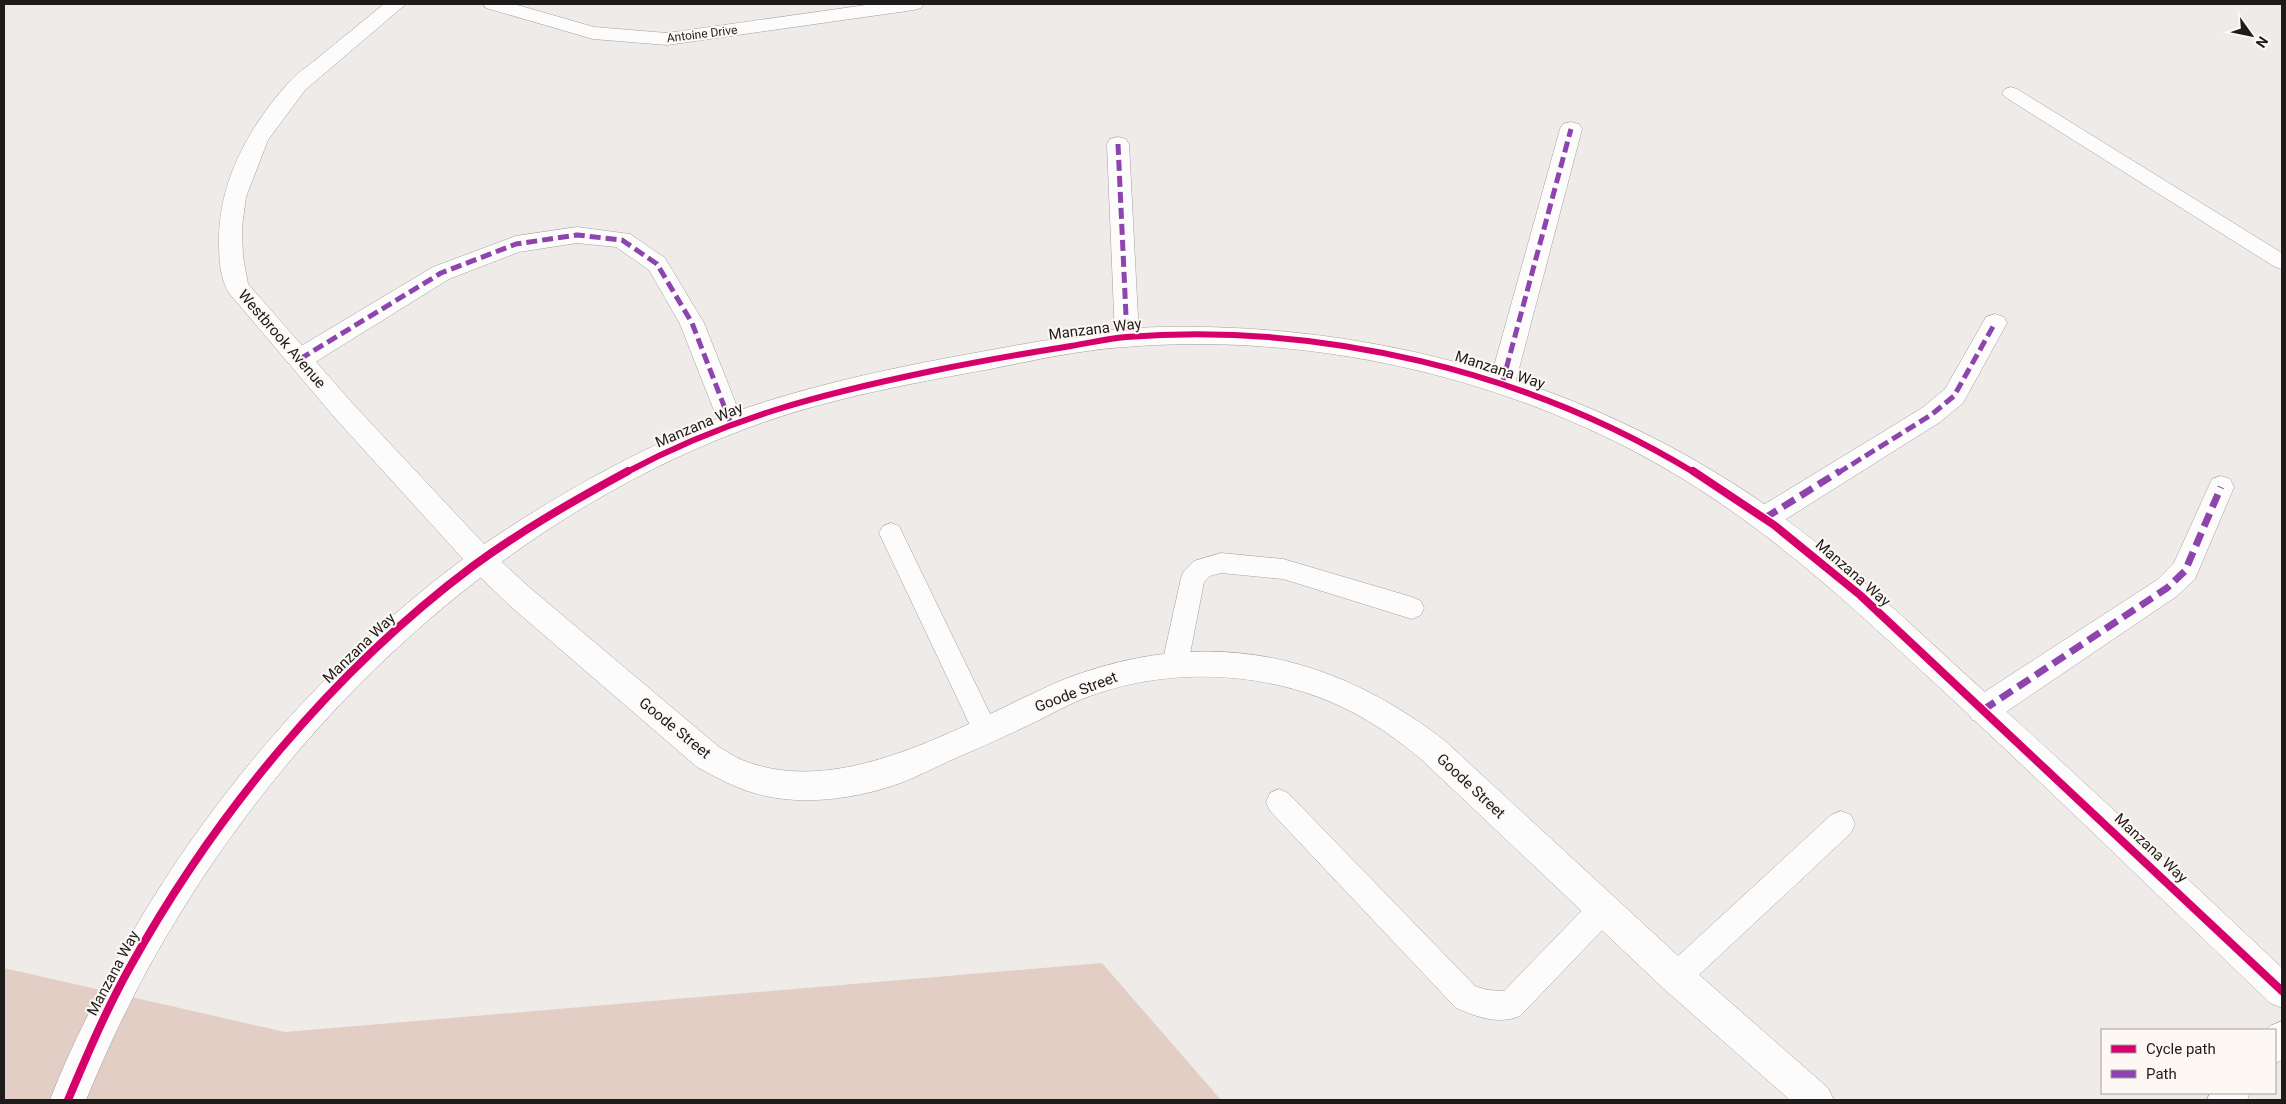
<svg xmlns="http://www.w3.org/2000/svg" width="2286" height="1104" viewBox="0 0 2286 1104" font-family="Roboto,sans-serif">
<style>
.green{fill:#e2cec4}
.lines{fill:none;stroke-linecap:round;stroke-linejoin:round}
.lane-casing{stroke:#a3a09e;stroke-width:1}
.street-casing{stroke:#a3a09e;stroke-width:1}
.secondary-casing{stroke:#a3a09e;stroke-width:1}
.lane{fill:#fdfcfc;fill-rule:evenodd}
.street{fill:#fdfcfc;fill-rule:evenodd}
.secondary{fill:#fdfcfc;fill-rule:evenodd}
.quiet-far1{stroke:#8e44ad;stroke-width:5;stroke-dasharray:11 5;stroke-linecap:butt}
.quiet{stroke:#8e44ad;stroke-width:7;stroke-dasharray:14 7;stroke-linecap:butt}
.cycleway-far1-casing{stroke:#fef8f5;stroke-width:9}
.cycleway-casing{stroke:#fef8f5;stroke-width:11}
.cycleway-far1{stroke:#d6006c;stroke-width:6}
.cycleway{stroke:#d6006c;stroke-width:8}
.labels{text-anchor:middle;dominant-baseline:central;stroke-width:4;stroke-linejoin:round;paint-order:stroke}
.far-street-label{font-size:12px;fill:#1e1b1a;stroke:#fef8f5}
.street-label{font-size:15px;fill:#1e1b1a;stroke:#fef8f5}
</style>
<rect width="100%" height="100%" fill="#efebe9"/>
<!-- green -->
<polygon class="green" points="1102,963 1221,1100 4,1100 4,968 285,1032"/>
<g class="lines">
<defs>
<g id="lane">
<polygon points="2011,87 2017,89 2282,253 2282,269 2275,267 2005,97 2002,93 2005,89"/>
<polygon points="891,523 899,526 994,722 998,730 994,738 985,742 976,738 879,533 883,526"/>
<polygon points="1221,553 1283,559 1412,597 1421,601 1424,608 1421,615 1412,619 1283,579 1221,573 1210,576 1204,582 1188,664 1184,672 1175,675 1166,672 1162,664 1181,578 1184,571 1194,561"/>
<path d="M1279,789L1288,793L1475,986L1487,990L1504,991L1593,899L1603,895L1613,899L1617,909L1613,919L1520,1016C1498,1025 1477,1017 1456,1008L1270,811L1266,802L1270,793Z"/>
<polygon points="1841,811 1851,815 1855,824 1851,833 1686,987 1676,991 1666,987 1662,977 1666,967 1831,815"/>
</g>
<g id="street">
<polygon points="483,4 514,4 594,27 667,33 873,4 924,4 921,8 914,10 667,45 593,39 486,8"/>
<polygon points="1571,122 1579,124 1582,129 1515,384 1511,391 1502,394 1493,391 1489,384 1560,129 1563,124"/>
<polygon points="1118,137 1126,139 1129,144 1139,337 1136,343 1127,346 1118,343 1115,337 1107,144 1110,139"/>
<polygon points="577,227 630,234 665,258 704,323 744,424 740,431 731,434 722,431 680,324 649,270 616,247 577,243 519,252 449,279 309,366 300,368 291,366 288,359 291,352 433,267 516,236"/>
<polygon points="1995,314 2004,317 2007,323 1963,403 1940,422 1775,526 1765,529 1755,526 1751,518 1755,510 1922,408 1945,389 1986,317"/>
<polygon points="2221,476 2230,479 2234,487 2195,579 2177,596 1994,720 1983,723 1972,720 1968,710 1972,700 2157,580 2174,563 2212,479"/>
<path d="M481,548L491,552L529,587L719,747C727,751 734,757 742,760C846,802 972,718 1065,679C1203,626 1328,651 1444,740L1688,965L1828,1088L1834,1100H1790L1664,989L1422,760C1399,741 1375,723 1348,710C1271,671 1172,666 1090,696C1070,703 1050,715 1031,724C1006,736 981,747 956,758C935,767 914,779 892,786C849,800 797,806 754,793C733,787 716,777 697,767L509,605L471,568L467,560L471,552Z"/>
<polygon points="2282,1021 2282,1060 2275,1063 2275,1030 2266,1030 2270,1026"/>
<polygon points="2210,1093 2250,1093 2247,1100 2207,1100"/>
</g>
<path id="secondary" d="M384,4H406L305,90L268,140L246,197L242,227L243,257L248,284L353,404L484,544C566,489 655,439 749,407C824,382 902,366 980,352C1007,347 1034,342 1061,338C1085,334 1109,329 1133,328C1365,317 1596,381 1784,518C1857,571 1921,634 1987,694C2087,784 2185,876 2282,968V1008L2270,1003C2165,902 2060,800 1953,700C1849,604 1757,515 1630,449C1477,370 1297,333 1125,347C1080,350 1035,360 990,369C914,383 836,397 764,422C519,508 311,698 178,917C142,975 112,1037 86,1100H50C64,1063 82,1026 101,990C187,822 312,672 463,559L335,418L229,293C219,277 219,255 219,237C220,178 251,124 290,81C298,72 310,65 319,57C341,39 363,21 384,4Z"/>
</defs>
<!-- lane casing -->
<use href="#lane" class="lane-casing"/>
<!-- street casing -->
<use href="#street" class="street-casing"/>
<!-- secondary casing -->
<use href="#secondary" class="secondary-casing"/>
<!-- lane -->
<use href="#lane" class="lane"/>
<!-- street -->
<use href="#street" class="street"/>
<!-- secondary -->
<use href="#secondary" class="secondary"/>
<!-- quiet-far1 -->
<g class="quiet-far1">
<polyline points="1118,144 1127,337"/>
<polyline points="300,359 441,273 516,244 577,235 622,240 657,264 692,323 731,424"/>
<polyline points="1502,384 1571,129"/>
<polyline points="1838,473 1931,415 1954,396 1995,323"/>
</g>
<!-- quiet -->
<g class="quiet">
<polyline points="1765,518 1840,471"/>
<polyline points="1983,710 2167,588 2185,571 2221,487"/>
</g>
<defs>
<path id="cycleway-far1" d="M625,473C727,418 821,394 932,371C976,362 1021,354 1065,347C1085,344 1105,339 1126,337C1321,322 1527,371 1695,473"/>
<g id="cycleway">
<polyline points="1693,471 1774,525 1860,595 2282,991"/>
<path d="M68,1100C87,1055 106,1010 130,967C215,814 333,671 473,566C522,530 575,500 628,471"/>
</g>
</defs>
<!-- cycleway-far1 casing -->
<use href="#cycleway-far1" class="cycleway-far1-casing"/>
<!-- cycleway casing -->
<use href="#cycleway" class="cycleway-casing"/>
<!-- cycleway-far1 -->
<use href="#cycleway-far1" class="cycleway-far1"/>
<!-- cycleway -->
<use href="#cycleway" class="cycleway"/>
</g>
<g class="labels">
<!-- far-street labels -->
<g class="far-street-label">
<text transform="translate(702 34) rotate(-7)">Antoine Drive</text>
</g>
<!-- street labels -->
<g class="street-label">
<text transform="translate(1095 329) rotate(-7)">Manzana Way</text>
<text transform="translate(282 339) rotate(49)">Westbrook Avenue</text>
<text transform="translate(1500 370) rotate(18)">Manzana Way</text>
<text transform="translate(699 425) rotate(-23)">Manzana Way</text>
<text transform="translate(1853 573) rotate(41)">Manzana Way</text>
<text transform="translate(359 648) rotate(-44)">Manzana Way</text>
<text transform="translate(1076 692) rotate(-21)">Goode Street</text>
<text transform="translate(675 728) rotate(39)">Goode Street</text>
<text transform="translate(1471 786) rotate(43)">Goode Street</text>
<text transform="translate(2151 848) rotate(43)">Manzana Way</text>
<text transform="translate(113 973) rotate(-62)">Manzana Way</text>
</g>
</g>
<!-- border -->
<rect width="2286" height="1104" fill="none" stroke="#1e1b1a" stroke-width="10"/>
<!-- legend -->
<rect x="2101" y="1029" width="175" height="65" fill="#fef8f5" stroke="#a4a09d"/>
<rect x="2111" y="1045" width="25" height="8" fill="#d6006c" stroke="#a4a09d"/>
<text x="2146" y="1054" font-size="15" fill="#1e1b1a">Cycle path</text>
<rect x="2111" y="1070" width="25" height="8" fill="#8e44ad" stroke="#a4a09d"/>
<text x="2146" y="1079" font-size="15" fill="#1e1b1a">Path</text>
<!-- north arrow -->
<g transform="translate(2251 35) rotate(123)" stroke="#fef8f5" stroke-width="4" paint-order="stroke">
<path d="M0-4L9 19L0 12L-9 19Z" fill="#1e1b1a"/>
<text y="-8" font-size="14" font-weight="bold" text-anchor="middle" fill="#1e1b1a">N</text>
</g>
</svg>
